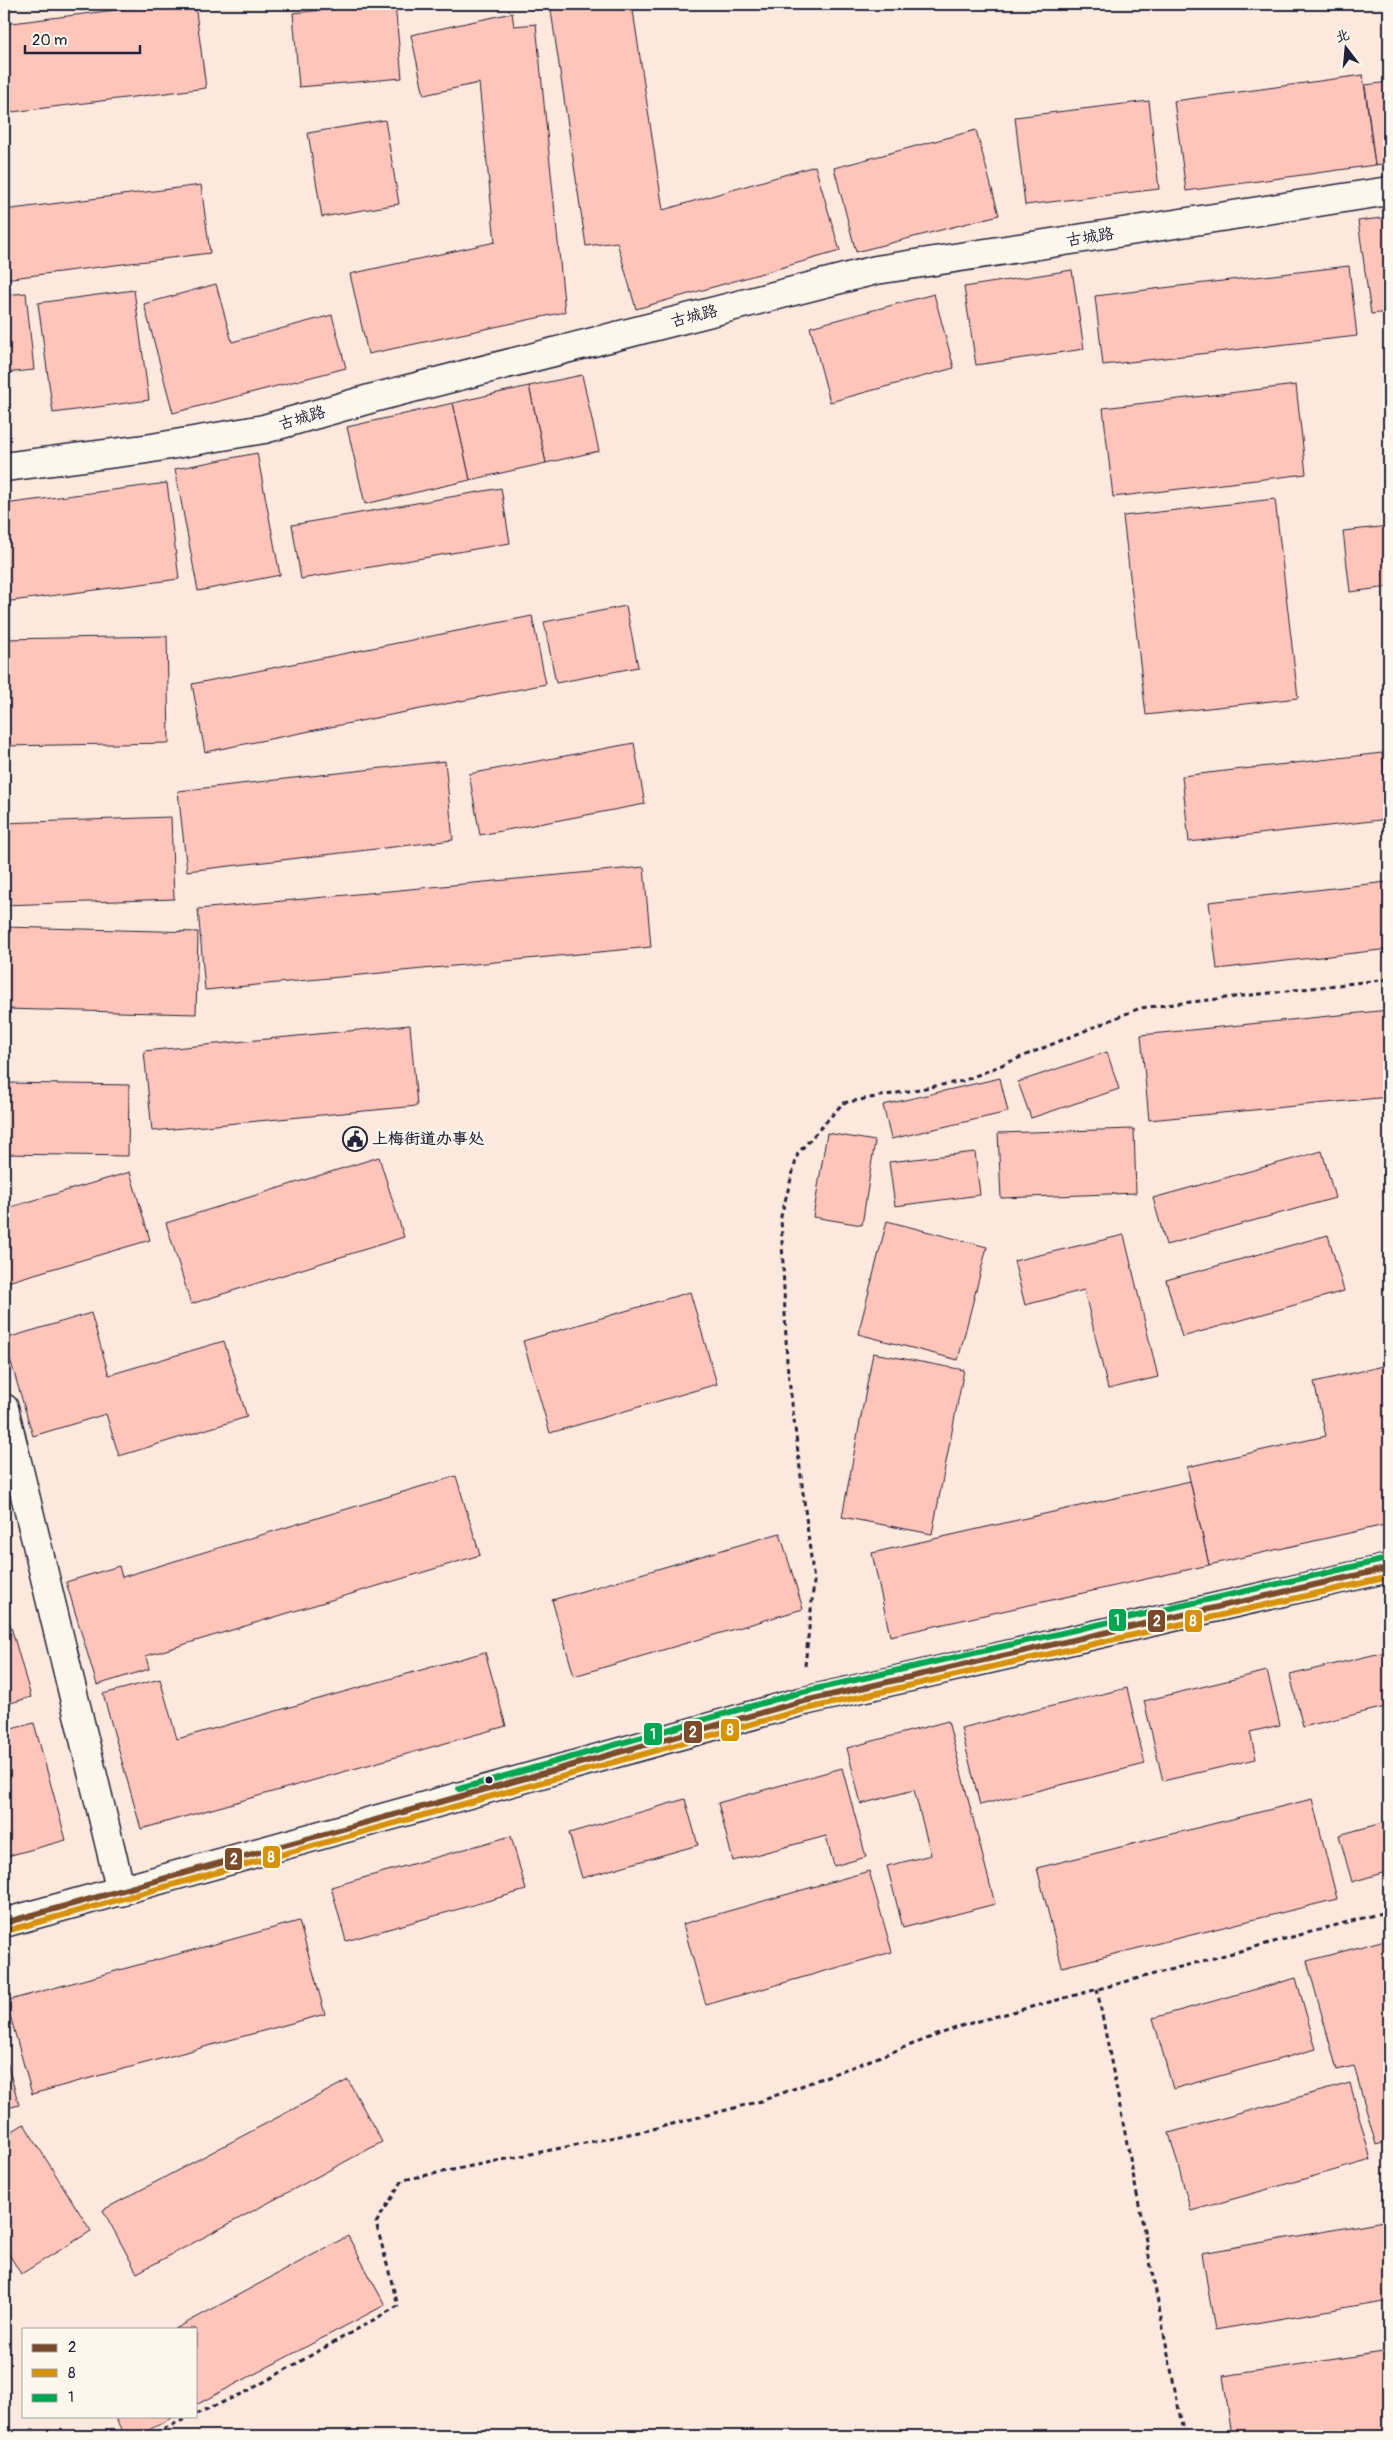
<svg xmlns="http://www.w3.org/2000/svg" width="1393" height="2440" viewBox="0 0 1393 2440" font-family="Pangolin,'LXGW WenKai TC',sans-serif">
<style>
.building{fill:#ffc4ba;stroke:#22223b}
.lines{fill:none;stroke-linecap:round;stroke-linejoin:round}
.minor-casing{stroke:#22223b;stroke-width:31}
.path{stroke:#22223b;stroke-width:3;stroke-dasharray:5 4;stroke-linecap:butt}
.minor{stroke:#fbf7ec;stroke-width:28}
.bus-1-casing{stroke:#fbf7ec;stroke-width:10}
.bus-2-casing{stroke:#fbf7ec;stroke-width:10}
.bus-3-casing{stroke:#fbf7ec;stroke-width:10}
.bus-1{stroke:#7a4b2a;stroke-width:6}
.bus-2{stroke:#d79209;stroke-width:6}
.bus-3{stroke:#00a651;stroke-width:6}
.bus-dot{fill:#22223b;stroke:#fbf7ec;stroke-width:2}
.labels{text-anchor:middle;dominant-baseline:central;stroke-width:5;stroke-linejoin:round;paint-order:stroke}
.street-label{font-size:16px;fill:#22223b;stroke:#fbf7ec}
.poi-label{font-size:16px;font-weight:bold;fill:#22223b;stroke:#fbf7ec;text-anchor:start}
.line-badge{stroke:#fbf7ec;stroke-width:2}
.badge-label{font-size:14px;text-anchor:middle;font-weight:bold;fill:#fff}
</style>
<rect width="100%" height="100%" fill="#fce8dd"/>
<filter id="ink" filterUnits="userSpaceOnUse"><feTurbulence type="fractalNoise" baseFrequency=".02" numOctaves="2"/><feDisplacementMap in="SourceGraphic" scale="10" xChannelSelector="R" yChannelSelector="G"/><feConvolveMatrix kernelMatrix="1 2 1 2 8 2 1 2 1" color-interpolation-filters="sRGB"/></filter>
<g filter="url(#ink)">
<!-- building -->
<g class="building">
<polygon points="163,4 195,4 206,88 4,113 4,24"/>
<polygon points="383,4 395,4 402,78 299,87 293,13"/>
<polygon points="550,4 632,4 663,210 815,166 840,251 636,309 617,242 586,246"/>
<polygon points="512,13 514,26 536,24 565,312 368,354 350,274 495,242 479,83 424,95 411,35"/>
<polygon points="1363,75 1375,165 1186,191 1174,101"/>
<polygon points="1389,82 1389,163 1375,165 1365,85"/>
<polygon points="1149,101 1159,189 1025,205 1015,117"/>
<polygon points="385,120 399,204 322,217 308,133"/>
<polygon points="976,130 999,215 856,252 834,168"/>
<polygon points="201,185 210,253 4,279 4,210"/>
<polygon points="1389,217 1389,312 1371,314 1358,221"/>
<polygon points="1349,266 1357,336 1103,365 1095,296"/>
<polygon points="1072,270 1084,349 976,365 964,287"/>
<polygon points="216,284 232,342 332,315 346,368 173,413 144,304"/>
<polygon points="134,290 149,400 53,413 38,303"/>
<polygon points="26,293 34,370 4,373 4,295"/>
<polygon points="934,294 954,368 830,402 810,327"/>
<polygon points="582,375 599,451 546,463 529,386"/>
<polygon points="1296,385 1306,474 1113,497 1103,408"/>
<polygon points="529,386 546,463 470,480 453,403"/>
<polygon points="453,403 470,480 365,504 347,427"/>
<polygon points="1389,409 1389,453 1383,410"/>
<polygon points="257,453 280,575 198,591 175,469"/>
<polygon points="167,483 179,579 4,602 4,504"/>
<polygon points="501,488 510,543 301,579 292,525"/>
<polygon points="1275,499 1298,698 1146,715 1123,516"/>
<polygon points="1389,526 1389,587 1350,592 1343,531"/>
<polygon points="626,606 638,667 556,683 544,622"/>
<polygon points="532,616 546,684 205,752 192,684"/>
<polygon points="167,636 169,743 4,746 4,639"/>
<polygon points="634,743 645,804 480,835 469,774"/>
<polygon points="1382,753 1389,819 1189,842 1182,776"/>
<polygon points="445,761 453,840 187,871 178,791"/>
<polygon points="171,817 174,899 4,905 4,823"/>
<polygon points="644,867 651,947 205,990 198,909"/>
<polygon points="1387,882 1389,949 1217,969 1209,902"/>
<polygon points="4,927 198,932 196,1014 4,1009"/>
<polygon points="1389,1010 1389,1097 1149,1120 1141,1035"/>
<polygon points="410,1025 417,1106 152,1131 144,1051"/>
<polygon points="1107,1052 1119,1089 1031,1118 1018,1082"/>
<polygon points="1000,1078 1008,1112 891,1139 883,1105"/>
<polygon points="4,1083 129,1085 128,1156 4,1154"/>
<polygon points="1134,1129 1136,1193 1001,1198 998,1133"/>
<polygon points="827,1133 875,1141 862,1225 813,1217"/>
<polygon points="1322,1151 1335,1198 1166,1245 1153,1198"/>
<polygon points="975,1152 980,1195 895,1206 889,1162"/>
<polygon points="379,1157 404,1237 191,1304 166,1223"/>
<polygon points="130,1172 150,1240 4,1283 4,1209"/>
<polygon points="887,1221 987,1247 958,1360 858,1334"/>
<polygon points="1124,1235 1158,1377 1108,1389 1084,1290 1025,1305 1014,1261"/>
<polygon points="1328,1235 1344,1291 1182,1337 1166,1280"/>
<polygon points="690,1292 717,1384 550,1433 523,1341"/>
<polygon points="91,1313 109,1375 224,1341 247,1417 119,1456 106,1414 33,1436 4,1339"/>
<polygon points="873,1353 964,1370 932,1534 842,1517"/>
<polygon points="1388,1365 1389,1524 1209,1565 1187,1467 1326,1436 1314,1382"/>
<polygon points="456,1476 480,1555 146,1656 149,1669 97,1685 66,1582 119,1566 122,1577"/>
<polygon points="1190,1481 1209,1565 890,1636 872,1553"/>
<polygon points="780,1533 803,1609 574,1676 552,1600"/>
<polygon points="4,1602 31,1697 4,1705"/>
<polygon points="1389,1651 1389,1706 1303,1727 1290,1675"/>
<polygon points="485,1652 506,1726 141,1829 103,1694 160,1679 177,1739"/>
<polygon points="1267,1671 1280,1725 1250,1732 1256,1759 1163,1781 1144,1701"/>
<polygon points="1127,1688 1145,1764 980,1805 961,1728"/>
<polygon points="948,1721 995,1904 903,1928 887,1866 931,1855 914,1790 861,1804 847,1748"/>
<polygon points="34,1723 66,1840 4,1857 4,1731"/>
<polygon points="842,1768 866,1857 834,1866 826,1836 733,1861 718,1803"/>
<polygon points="685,1799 698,1845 582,1878 569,1833"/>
<polygon points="1312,1799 1337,1899 1062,1967 1037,1868"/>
<polygon points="1389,1821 1389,1871 1352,1882 1339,1835"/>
<polygon points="511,1836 526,1890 346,1941 331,1887"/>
<polygon points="869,1871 892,1952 706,2005 683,1924"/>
<polygon points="299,1921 325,2014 32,2094 6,2001"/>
<polygon points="1389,1939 1389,2141 1376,2145 1354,2066 1337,2070 1307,1961"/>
<polygon points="1296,1978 1316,2049 1173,2089 1153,2018"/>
<polygon points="4,2052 19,2105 4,2109"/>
<polygon points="348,2080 382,2142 137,2273 103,2210"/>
<polygon points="1350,2083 1371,2160 1191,2211 1169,2133"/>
<polygon points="24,2124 91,2231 21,2274 4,2246 4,2136"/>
<polygon points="1389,2220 1389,2300 1215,2330 1202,2253"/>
<polygon points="348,2236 385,2305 196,2405 196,2329 175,2329"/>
<polygon points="1389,2351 1389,2430 1350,2436 1232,2436 1223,2376"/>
<polygon points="114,2416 175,2416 138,2436 125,2436"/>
<polygon points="14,2431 17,2436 4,2436"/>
</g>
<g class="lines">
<defs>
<g id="minor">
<polyline points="4,467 146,449 264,429 373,398 876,270 1389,191"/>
<polyline points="4,1408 121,1892"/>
<polyline points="4,1923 800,1702 1389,1568"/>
</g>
</defs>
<!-- minor casing -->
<use href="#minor" class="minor-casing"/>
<!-- path -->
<g class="path">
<polyline points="805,1666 814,1582 787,1363 781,1216 798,1153 843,1103 963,1081 1140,1008 1389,979"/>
<polyline points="1097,1989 1184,2436"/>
<polyline points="196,2414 248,2391 398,2306 376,2223 403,2180 649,2130 761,2101 964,2025 1389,1911"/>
<polyline points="147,2436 192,2416"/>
</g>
<!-- minor -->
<use href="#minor" class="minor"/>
<defs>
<polyline id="bus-1" points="4,1923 800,1702 1389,1568"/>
<polyline id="bus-2" points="6,1931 802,1710 1389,1577"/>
<polyline id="bus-3" points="459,1789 798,1693 1387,1559"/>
</defs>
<!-- bus-1 casing -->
<use href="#bus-1" class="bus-1-casing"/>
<!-- bus-2 casing -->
<use href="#bus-2" class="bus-2-casing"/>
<!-- bus-3 casing -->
<use href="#bus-3" class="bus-3-casing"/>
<!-- bus-1 -->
<use href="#bus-1" class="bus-1"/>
<!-- bus-2 -->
<use href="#bus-2" class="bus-2"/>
<!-- bus-3 -->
<use href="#bus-3" class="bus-3"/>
</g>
</g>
<!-- icons -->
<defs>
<symbol id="civic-ring" viewBox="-11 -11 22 22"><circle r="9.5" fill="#fbf7ec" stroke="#22223b" stroke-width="1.5"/><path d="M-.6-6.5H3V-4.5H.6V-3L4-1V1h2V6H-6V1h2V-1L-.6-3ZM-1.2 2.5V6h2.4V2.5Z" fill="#22223b"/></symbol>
</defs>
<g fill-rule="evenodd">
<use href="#civic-ring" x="341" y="1125" width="28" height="28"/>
</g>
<!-- markers -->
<circle class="bus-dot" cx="489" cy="1780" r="4.5"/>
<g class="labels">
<!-- street labels -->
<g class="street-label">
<text transform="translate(1090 237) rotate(-9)">古城路</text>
<text transform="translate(694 316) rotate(-14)">古城路</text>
<text transform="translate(302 418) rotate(-16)">古城路</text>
</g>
<!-- poi labels -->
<g class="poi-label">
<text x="372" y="1139">上梅街道办事处</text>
</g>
</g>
<g class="line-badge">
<rect x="1108" y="1608" width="19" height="24" rx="5" fill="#00a651"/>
<rect x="1147" y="1609" width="19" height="24" rx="5" fill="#7a4b2a"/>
<rect x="1184" y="1609" width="19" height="24" rx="5" fill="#d79209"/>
<rect x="720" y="1718" width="20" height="24" rx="5" fill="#d79209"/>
<rect x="683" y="1720" width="20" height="24" rx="5" fill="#7a4b2a"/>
<rect x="643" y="1722" width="20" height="24" rx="5" fill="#00a651"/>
<rect x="262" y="1845" width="19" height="24" rx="5" fill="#d79209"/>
<rect x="224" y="1847" width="19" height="24" rx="5" fill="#7a4b2a"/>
</g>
<g class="badge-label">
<text x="1117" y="1625">1</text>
<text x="1157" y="1626">2</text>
<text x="1193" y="1626">8</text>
<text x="730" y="1735">8</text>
<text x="693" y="1737">2</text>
<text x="653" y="1739">1</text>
<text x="271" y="1862">8</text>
<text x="234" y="1864">2</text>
</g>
<!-- margin -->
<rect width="1393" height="2440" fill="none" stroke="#fbf7ec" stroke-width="20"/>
<rect x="10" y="10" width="1373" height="2420" fill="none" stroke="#22223b" stroke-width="2" filter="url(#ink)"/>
<!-- legend -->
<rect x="22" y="2328" width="175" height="90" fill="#fbf7ec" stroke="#a4a2a5"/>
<rect x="32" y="2344" width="25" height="8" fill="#7a4b2a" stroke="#a4a2a5"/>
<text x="68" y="2352" font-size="15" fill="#22223b">2</text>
<rect x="32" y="2369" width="25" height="8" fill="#d79209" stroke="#a4a2a5"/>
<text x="68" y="2378" font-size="15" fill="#22223b">8</text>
<rect x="32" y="2394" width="25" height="8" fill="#00a651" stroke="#a4a2a5"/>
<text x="68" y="2402" font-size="15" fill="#22223b">1</text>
<!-- north arrow -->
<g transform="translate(1346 48) rotate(344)" stroke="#fbf7ec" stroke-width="4" paint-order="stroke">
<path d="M0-4L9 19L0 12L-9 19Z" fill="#22223b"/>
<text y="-8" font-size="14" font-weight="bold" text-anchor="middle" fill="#22223b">北</text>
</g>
<!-- scale -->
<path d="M25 45v8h115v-8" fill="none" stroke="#22223b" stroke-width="2.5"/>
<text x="32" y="45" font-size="15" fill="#22223b" stroke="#fbf7ec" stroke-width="4" paint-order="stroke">20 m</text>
</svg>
